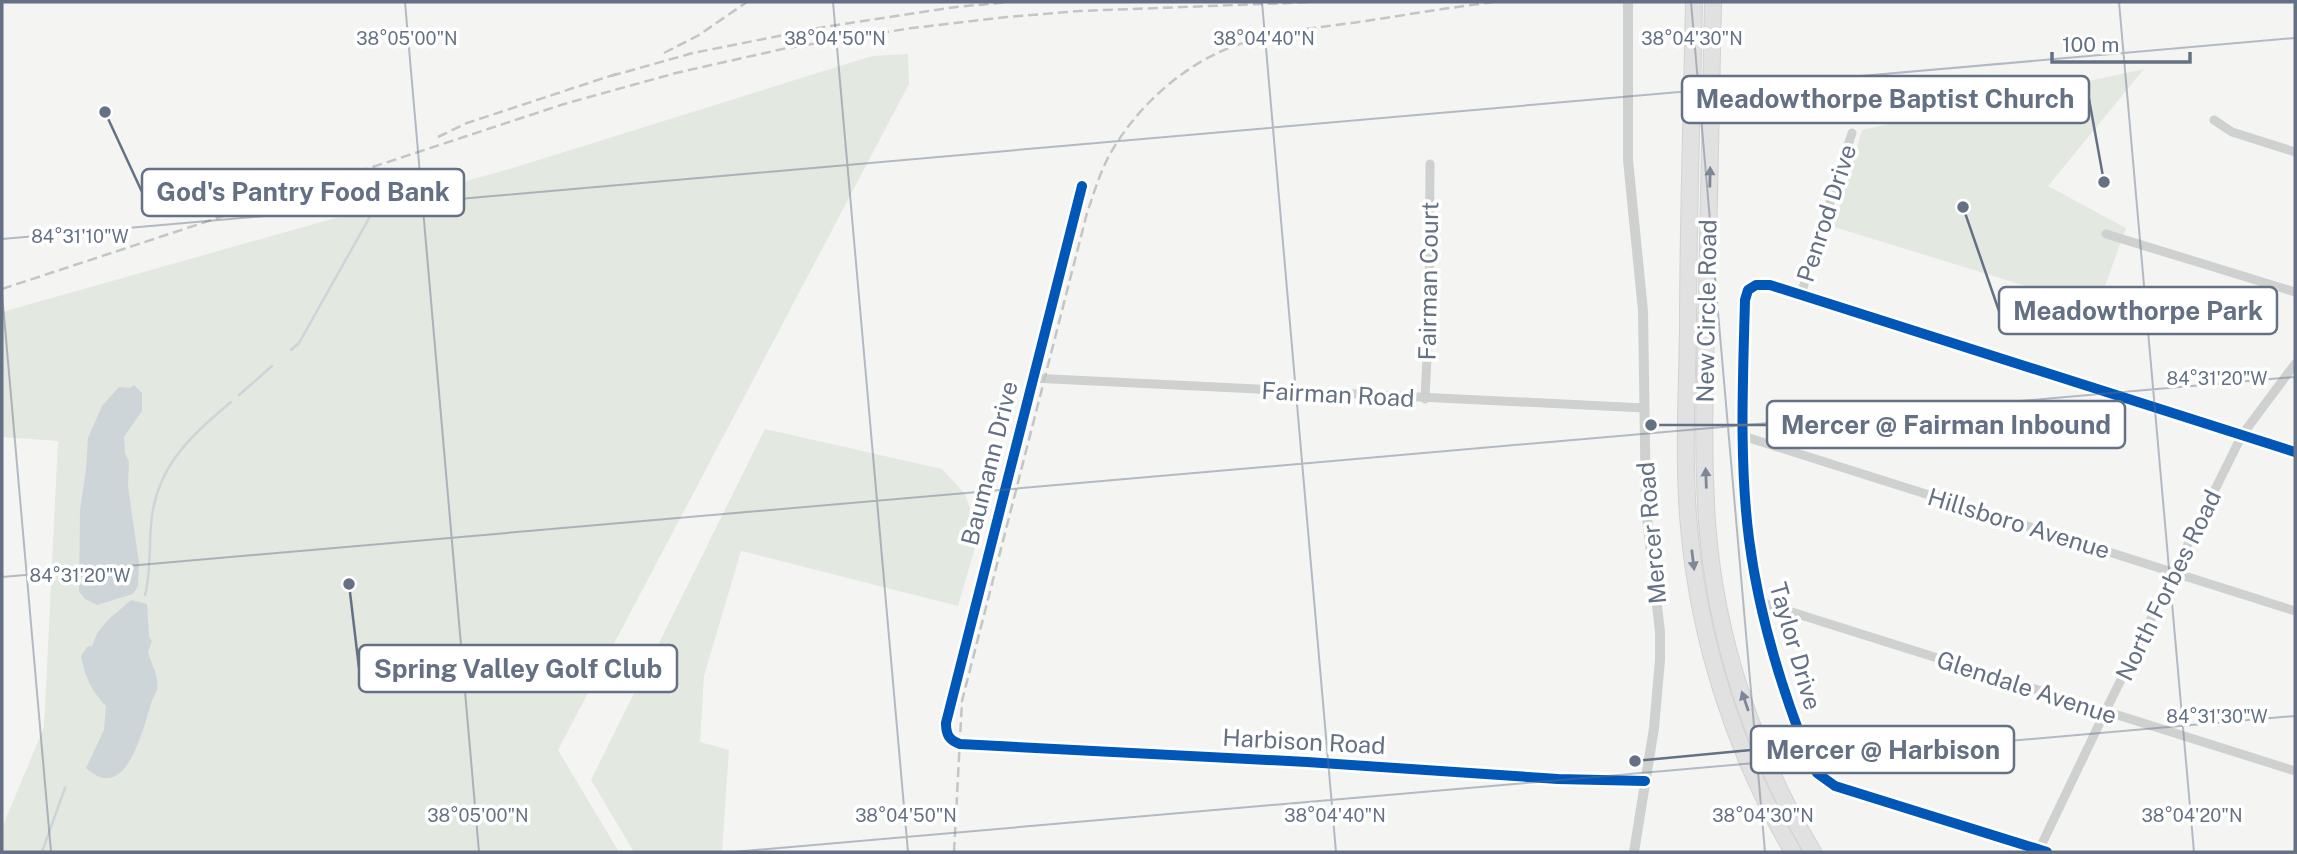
<svg xmlns="http://www.w3.org/2000/svg" width="2297" height="854" viewBox="0 0 2297 854" font-family="'Public Sans',sans-serif">
<style>
.green{fill:#e3e8e1}
.water{fill:#ced5d8}
.lines{fill:none;stroke-linecap:round;stroke-linejoin:round}
.stream{stroke:#ced5d8;stroke-width:2.5}
.motorway-casing{stroke:#d1d2d2;stroke-width:18}
.minor{stroke:#cfd0d0;stroke-width:9}
.tertiary{stroke:#cfd0d0;stroke-width:10}
.motorway{stroke:#e1e1e2;stroke-width:16}
.rail{stroke:#c4c5c5;stroke-width:2.5;stroke-dasharray:10 5;stroke-linecap:butt}
.cycleway-casing{stroke:#fff;stroke-width:15}
.cycleway{stroke:#0057b8;stroke-width:10}
.oneway{fill:#7d8797}
.ticks{fill:none;stroke:#647184;stroke-width:2;stroke-opacity:0.45}
.labels{text-anchor:middle;dominant-baseline:central;stroke-width:7;stroke-linejoin:round;paint-order:stroke}
.street-label{font-size:24px;fill:#647184;stroke:#fff}
.ticks-label{font-size:18px;text-anchor:middle;fill:#647184;stroke:#fff;stroke-width:7;stroke-linejoin:round;paint-order:stroke}
.leader{fill:none;stroke:#647184;stroke-width:2.5}
.callout-dot{fill:#647184;stroke:#fff;stroke-width:2.5}
.callout{fill:#fff;stroke:#647184;stroke-width:2.5}
.callout-label{font-size:26px;text-anchor:middle;font-weight:bold;fill:#647184}
</style>
<rect width="100%" height="100%" fill="#f4f5f3"/>
<!-- green -->
<g class="green">
<polygon points="908,54 909,84 558,750 619,852 2,852 2,828 44,727 58,441 2,437 2,312 516,167 872,56"/>
<polygon points="2144,69 2048,186 2126,228 2097,308 1834,227 1862,130"/>
<polygon points="765,429 942,469 965,494 979,534 958,606 741,551 704,676 700,742 729,750 722,852 634,852 591,780"/>
</g>
<!-- water -->
<g class="water">
<polygon points="134,385 142,393 142,411 124,437 125,453 129,462 128,486 139,563 138,586 133,594 97,605 85,599 79,591 80,510 86,469 88,438 102,406 119,387 130,388"/>
<path d="M131,600L147,604L149,636L152,641L148,652C152,667 164,683 153,698C143,726 128,806 86,768L104,730L106,706C91,690 85,677 81,656L87,647L93,645C97,625 117,613 131,600Z"/>
</g>
<g class="lines">
<!-- stream -->
<g class="stream">
<polyline points="291,350 299,343 377,204"/>
<polyline points="239,395 272,366"/>
<path d="M145,595C151,573 149,547 151,525C155,468 190,436 231,402"/>
<polyline points="42,852 65,788"/>
</g>
<defs>
<g id="motorway">
<path d="M1694,2C1692,111 1688,221 1688,330C1687,395 1683,462 1689,527C1699,641 1735,753 1793,852"/>
<path d="M1713,2C1711,99 1709,196 1707,294C1705,369 1702,446 1707,522C1715,636 1754,754 1813,852"/>
</g>
</defs>
<!-- motorway casing -->
<use href="#motorway" class="motorway-casing"/>
<!-- minor -->
<g class="minor">
<polyline points="2214,120 2232,132 2295,152"/>
<path d="M1082,186L946,723C946,735 949,740 960,744L1307,762L1558,779L1645,781"/>
<polyline points="2106,234 2295,292"/>
<polyline points="1801,294 1852,133"/>
<polyline points="1032,378 1644,408"/>
<polyline points="1425,399 1429,316 1430,164"/>
<polyline points="1743,436 2295,611"/>
<polyline points="1760,602 2295,771"/>
<polyline points="2038,852 2105,712 2242,435 2295,364"/>
<path d="M2047,852L1835,786L1817,773L1811,763C1782,691 1759,617 1749,539C1739,460 1743,379 1745,300L1748,290L1756,285H1770L2295,452"/>
</g>
<!-- tertiary -->
<polyline class="tertiary" points="1628,2 1628,160 1643,311 1646,509 1660,632 1660,660 1654,728 1634,852"/>
<!-- motorway -->
<use href="#motorway" class="motorway"/>
<!-- rail -->
<g class="rail">
<polyline points="664,53 699,35 747,2"/>
<polyline points="611,76 693,53 824,27 956,7 1010,2"/>
<polyline points="438,137 467,123 619,73"/>
<polyline points="2,289 564,104 676,73 787,48 912,28 1007,17 1080,11 1314,2"/>
<path d="M954,852L962,701L1087,213C1094,193 1100,172 1110,154C1137,106 1185,63 1237,45C1274,32 1313,28 1352,23C1399,16 1446,8 1494,2"/>
</g>
<defs>
<g id="cycleway">
<path d="M1082,186L946,723C946,735 949,740 960,744L1307,762L1558,779L1645,781"/>
<path d="M2047,852L1835,786L1817,773L1811,763C1782,691 1759,617 1749,539C1739,460 1743,379 1745,300L1748,290L1756,285H1770L2295,452"/>
</g>
</defs>
<!-- cycleway casing -->
<use href="#cycleway" class="cycleway-casing"/>
<!-- cycleway -->
<use href="#cycleway" class="cycleway"/>
</g>
<!-- one-way arrows -->
<defs><path id="oneway-solid" d="M-6-.8H1V-3.2L6.5 0L1 3.2V.8H-6Z" transform="scale(1.75)"/></defs>
<g class="oneway">
<use href="#oneway-solid" transform="translate(1710 177) rotate(-89)"/>
<use href="#oneway-solid" transform="translate(1706 478) rotate(-92)"/>
<use href="#oneway-solid" transform="translate(1693 560) rotate(83)"/>
<use href="#oneway-solid" transform="translate(1745 701) rotate(-109)"/>
</g>
<!-- ticks -->
<path class="ticks" d="M405,2L479,852M833,2L908,852M1262,2L1336,852M1691,2L1765,852M2119,2L2194,852M2,239L2295,38M2,293L51,852M2,577L2295,377M733,852L2295,716"/>
<g class="labels">
<!-- street labels -->
<g class="street-label">
<text transform="translate(1826 213) rotate(-72)">Penrod Drive</text>
<text transform="translate(1428 281) rotate(-89)">Fairman Court</text>
<text transform="translate(1706 311) rotate(-89)">New Circle Road</text>
<text transform="translate(1338 394) rotate(3)">Fairman Road</text>
<text transform="translate(989 463) rotate(-76)">Baumann Drive</text>
<text transform="translate(2019 523) rotate(17)">Hillsboro Avenue</text>
<text transform="translate(1651 533) rotate(-95)">Mercer Road</text>
<text transform="translate(2168 585) rotate(-64)">North Forbes Road</text>
<text transform="translate(1796 646) rotate(74)">Taylor Drive</text>
<text transform="translate(2027 687) rotate(18)">Glendale Avenue</text>
<text transform="translate(1304 741) rotate(3)">Harbison Road</text>
</g>
</g>
<g class="ticks-label">
<text x="407" y="45">38°05'00"N</text>
<text x="835" y="45">38°04'50"N</text>
<text x="1264" y="45">38°04'40"N</text>
<text x="1692" y="45">38°04'30"N</text>
<text x="80" y="243">84°31'10"W</text>
<text x="2217" y="385">84°31'20"W</text>
<text x="80" y="582">84°31'20"W</text>
<text x="2217" y="723">84°31'30"W</text>
<text x="478" y="822">38°05'00"N</text>
<text x="906" y="822">38°04'50"N</text>
<text x="1335" y="822">38°04'40"N</text>
<text x="1763" y="822">38°04'30"N</text>
<text x="2192" y="822">38°04'20"N</text>
</g>
<!-- callouts -->
<path class="leader" d="M2104 182L2089 99M105 112L142 192M1963 207L1999 311M1651 425L1767 425M349 584L359 668M1635 761L1751 750"/>
<g class="callout-dot">
<circle cx="2104" cy="182" r="7"/>
<circle cx="105" cy="112" r="7"/>
<circle cx="1963" cy="207" r="7"/>
<circle cx="1651" cy="425" r="7"/>
<circle cx="349" cy="584" r="7"/>
<circle cx="1635" cy="761" r="7"/>
</g>
<g class="callout">
<rect x="1682" y="76" width="407" height="47" rx="7"/>
<rect x="142" y="169" width="322" height="47" rx="7"/>
<rect x="1999" y="287" width="278" height="47" rx="7"/>
<rect x="1767" y="401" width="358" height="47" rx="7"/>
<rect x="359" y="645" width="318" height="47" rx="7"/>
<rect x="1751" y="726" width="263" height="47" rx="7"/>
</g>
<g class="callout-label">
<text x="1885" y="108">Meadowthorpe Baptist Church</text>
<text x="303" y="201">God's Pantry Food Bank</text>
<text x="2138" y="320">Meadowthorpe Park</text>
<text x="1946" y="434">Mercer @ Fairman Inbound</text>
<text x="518" y="678">Spring Valley Golf Club</text>
<text x="1883" y="759">Mercer @ Harbison</text>
</g>
<!-- border -->
<rect width="2297" height="854" fill="none" stroke="#647184" stroke-width="7"/>
<!-- scale -->
<path d="M2052 52v10h138v-10" fill="none" stroke="#647184" stroke-width="3.5"/>
<text x="2062" y="52" font-size="21" fill="#647184" stroke="#ffffff" stroke-width="5" paint-order="stroke">100 m</text>
</svg>
